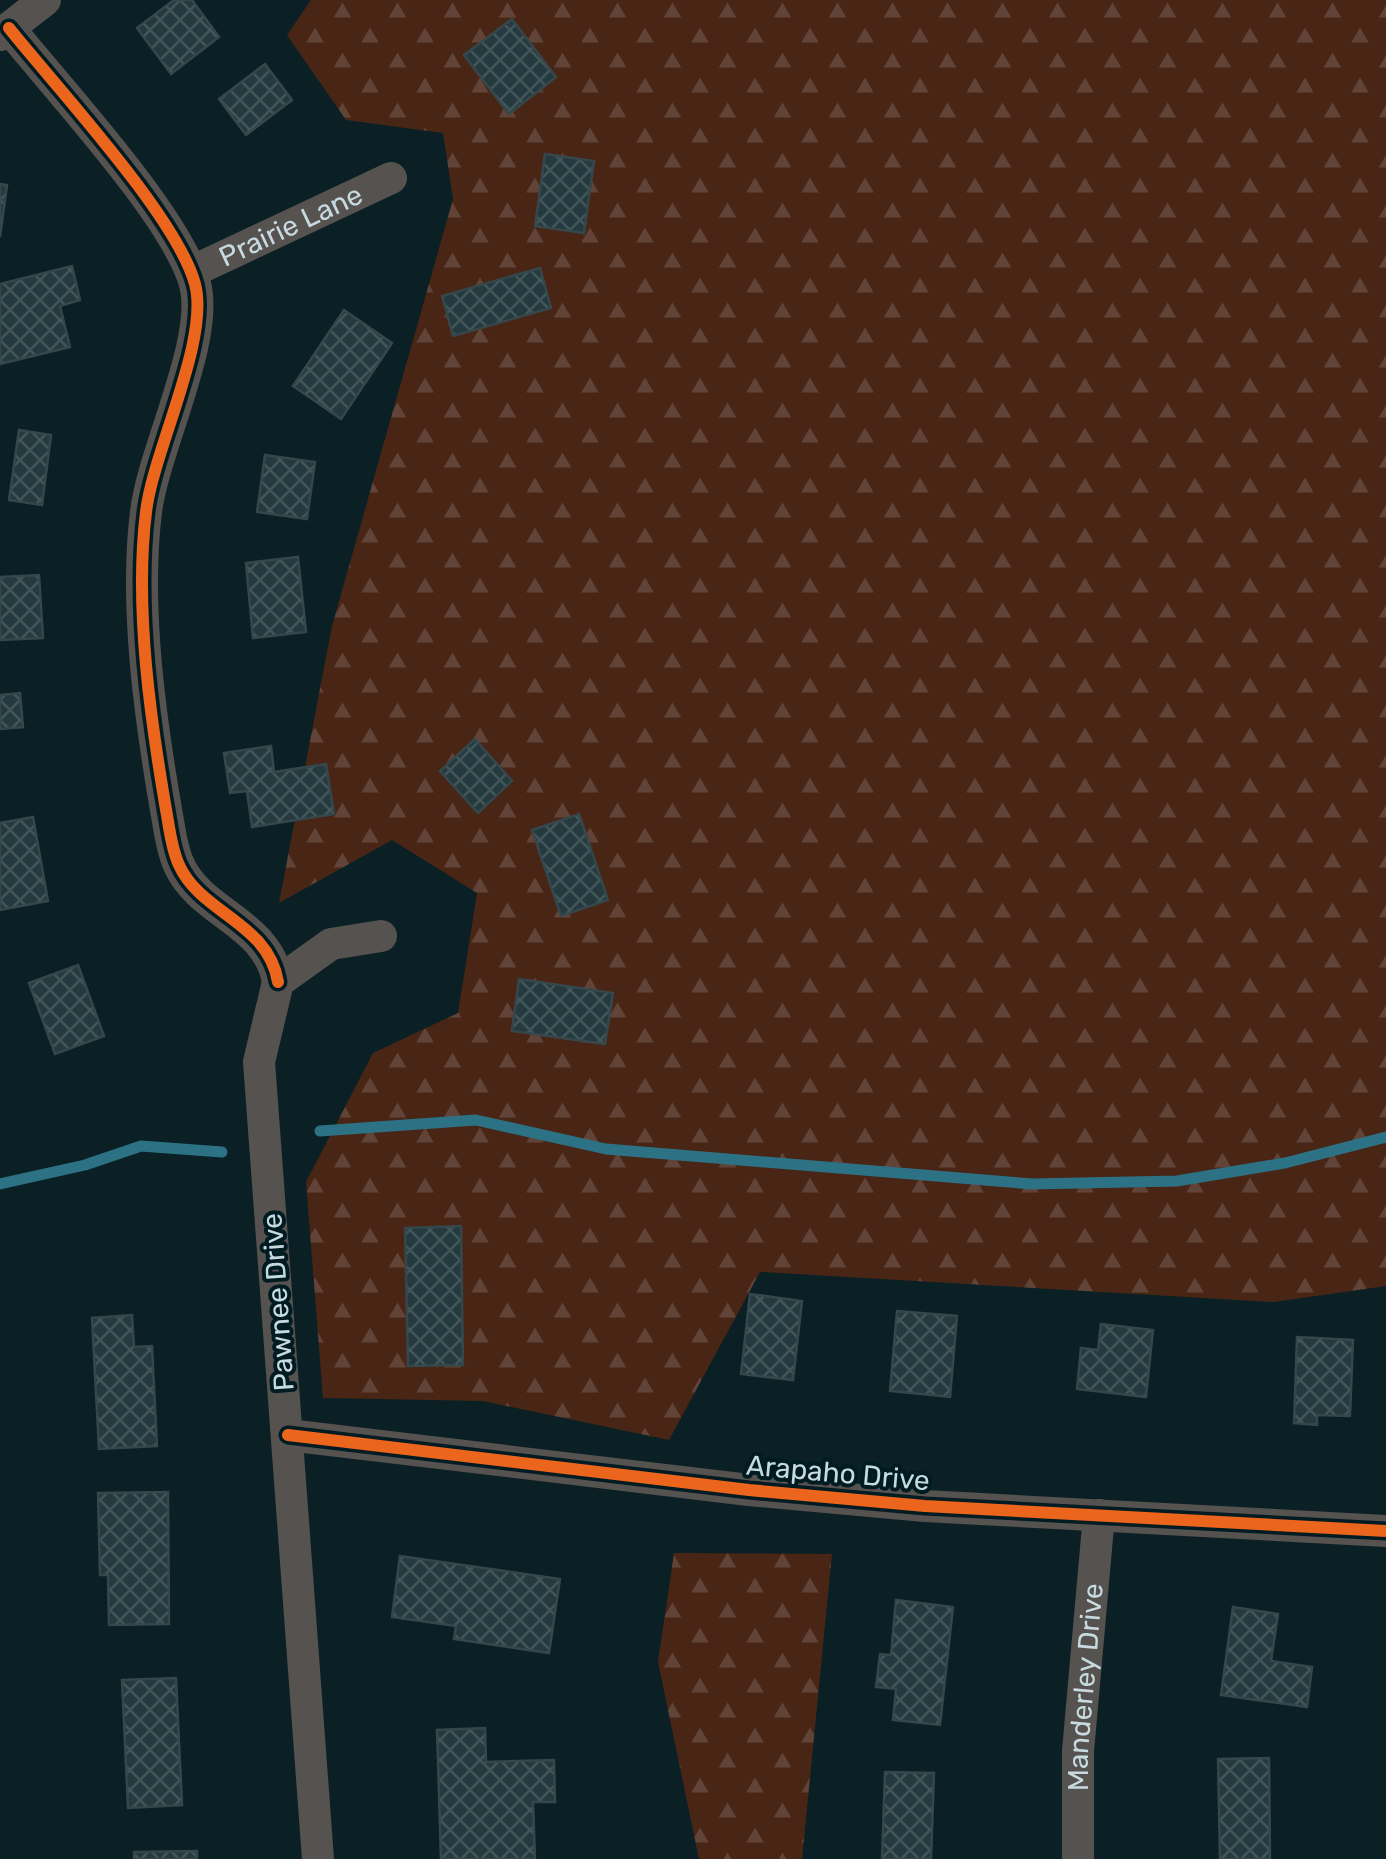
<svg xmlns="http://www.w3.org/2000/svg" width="1386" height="1859" viewBox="0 0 1386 1859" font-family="Rubik,sans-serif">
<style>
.forest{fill:url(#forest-firs)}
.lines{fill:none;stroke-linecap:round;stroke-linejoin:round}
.stream{stroke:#2d7284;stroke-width:11}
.building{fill:url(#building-cross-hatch);stroke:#36474c;stroke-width:2.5}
.street{stroke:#56524f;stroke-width:32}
.cycleway-casing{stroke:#011b22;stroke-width:19}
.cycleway{stroke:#eb651d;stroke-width:12}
.labels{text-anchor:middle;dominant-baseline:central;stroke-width:8;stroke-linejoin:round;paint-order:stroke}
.street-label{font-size:28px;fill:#c7dae0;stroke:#011b22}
</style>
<defs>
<pattern id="forest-firs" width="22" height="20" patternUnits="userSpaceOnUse" patternTransform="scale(2.5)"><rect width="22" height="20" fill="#482515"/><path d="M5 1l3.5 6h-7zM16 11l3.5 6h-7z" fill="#614437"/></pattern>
<pattern id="building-cross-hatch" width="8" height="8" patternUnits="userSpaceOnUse" patternTransform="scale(2.5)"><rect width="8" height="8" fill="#243a3e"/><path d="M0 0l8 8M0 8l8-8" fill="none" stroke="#42565a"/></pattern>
</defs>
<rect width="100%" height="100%" fill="#0a2024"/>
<!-- forest -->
<g class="forest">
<polygon points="311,0 1386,0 1386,1286 1274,1302 760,1272 669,1440 483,1401 323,1398 306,1182 373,1053 458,1013 477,893 392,840 279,903 332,626 453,199 443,133 346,120 287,35"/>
<polygon points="674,1553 832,1554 802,1859 699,1859 658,1662"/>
</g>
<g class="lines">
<!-- stream -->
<g class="stream">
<polyline points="320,1131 476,1120 606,1149 1032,1184 1177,1181 1285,1163 1386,1137"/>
<polyline points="0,1184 85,1165 141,1146 222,1152"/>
</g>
</g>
<!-- building -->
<g class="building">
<polygon points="174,0 192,0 219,37 171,74 137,28"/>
<polygon points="512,19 556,77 509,114 464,55"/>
<polygon points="265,64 292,100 246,135 219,99"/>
<polygon points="545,154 594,161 584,233 535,226"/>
<polygon points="0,184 7,185 0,237"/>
<polygon points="72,266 80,300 60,306 70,347 0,364 0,284"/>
<polygon points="540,268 551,308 453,336 442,296"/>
<polygon points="344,310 392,343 341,419 293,386"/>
<polygon points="19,430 51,435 42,505 9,500"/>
<polygon points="265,455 315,462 307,519 257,512"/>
<polygon points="298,557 306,632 253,638 246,563"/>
<polygon points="39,575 43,638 0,640 0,577"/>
<polygon points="20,693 23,727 0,729 0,695"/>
<polygon points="475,739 512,781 478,813 440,771"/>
<polygon points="271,746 274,772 326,764 334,814 252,827 247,791 230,793 224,753"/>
<polygon points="579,814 608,900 561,916 532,830"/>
<polygon points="33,817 48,901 0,910 0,823"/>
<polygon points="78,965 104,1036 55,1054 29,983"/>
<polygon points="519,979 613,993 605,1044 512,1031"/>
<polygon points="461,1226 463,1365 408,1366 405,1228"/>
<polygon points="750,1294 802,1301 793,1380 741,1374"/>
<polygon points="897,1311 957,1316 950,1397 890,1391"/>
<polygon points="132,1315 134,1347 152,1346 157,1446 99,1449 92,1318"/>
<polygon points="1101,1324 1153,1330 1146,1397 1077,1389 1081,1348 1098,1350"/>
<polygon points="1297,1337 1353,1340 1350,1416 1317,1415 1317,1425 1294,1423"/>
<polygon points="168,1492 169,1624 109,1625 108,1575 100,1575 98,1493"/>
<polygon points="400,1556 560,1579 549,1653 454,1639 456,1626 392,1617"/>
<polygon points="896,1600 953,1607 940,1725 893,1720 896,1689 876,1687 880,1654 891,1655"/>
<polygon points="1233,1607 1278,1614 1271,1661 1312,1667 1307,1707 1221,1695"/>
<polygon points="176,1678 182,1805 128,1808 122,1680"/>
<polygon points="485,1728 486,1762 554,1760 555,1802 533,1802 535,1859 441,1859 437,1730"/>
<polygon points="1269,1758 1270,1859 1220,1859 1218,1759"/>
<polygon points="885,1772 934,1773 931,1859 882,1859"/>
<polygon points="197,1851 197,1859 134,1859 134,1852"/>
</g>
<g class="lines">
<!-- street -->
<g class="street">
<path d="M9,28C57,88 177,217 195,284C210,340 153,451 146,512C134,608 151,725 168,821C170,834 173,852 179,865C201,914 268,922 278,982"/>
<polyline points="0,35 45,0"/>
<path id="s1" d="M191,272L391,178"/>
<polyline points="288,1435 749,1490 925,1506 1386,1531"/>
<polyline points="318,1859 259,1062 278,982 331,944 381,936"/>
<path id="s2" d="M1078,1859V1751L1099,1515"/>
</g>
<defs>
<g id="cycleway">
<path d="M9,28C57,88 177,217 195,284C210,340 153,451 146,512C134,608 151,725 168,821C170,834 173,852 179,865C201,914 268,922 278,982"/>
<polyline points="288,1435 749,1490 925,1506 1386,1531"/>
</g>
</defs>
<!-- cycleway casing -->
<use href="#cycleway" class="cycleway-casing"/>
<!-- cycleway -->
<use href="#cycleway" class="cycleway"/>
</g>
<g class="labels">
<!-- street labels -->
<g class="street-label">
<text stroke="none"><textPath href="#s1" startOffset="110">Prairie Lane</textPath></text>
<text transform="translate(278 1302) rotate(-94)">Pawnee Drive</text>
<text transform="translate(838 1473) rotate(5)">Arapaho Drive</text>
<text stroke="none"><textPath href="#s2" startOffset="172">Manderley Drive</textPath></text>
</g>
</g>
</svg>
